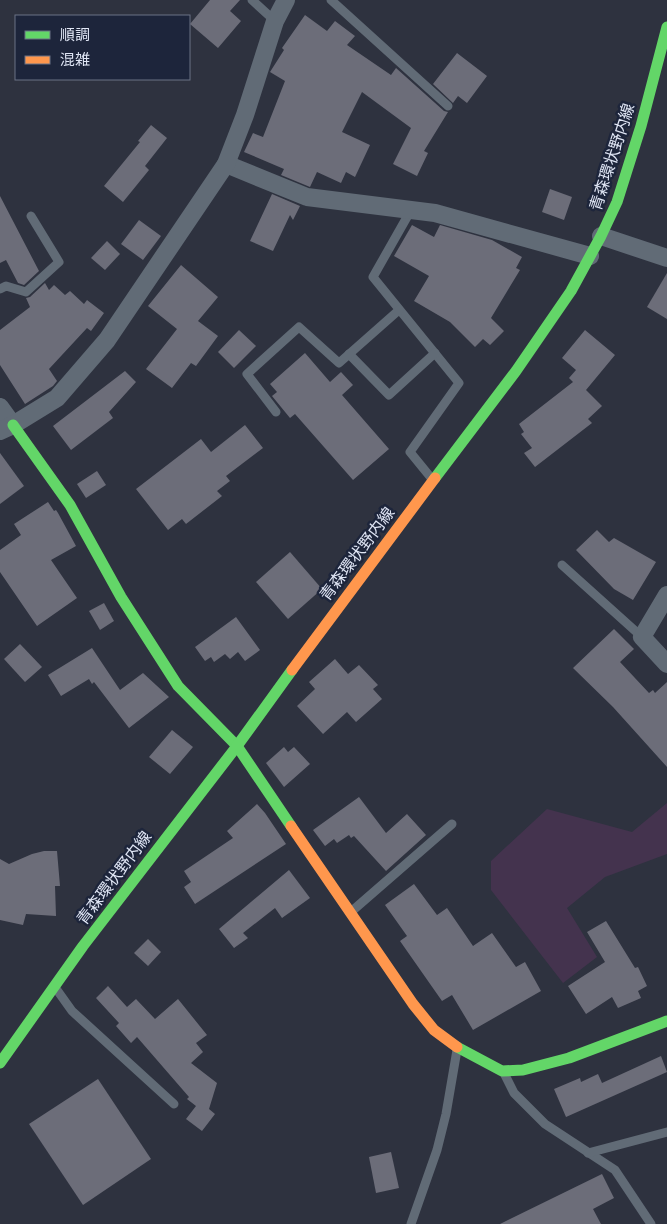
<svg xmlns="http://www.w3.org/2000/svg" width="667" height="1224" viewBox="0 0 667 1224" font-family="Karla,'Noto Sans JP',sans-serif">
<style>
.green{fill:#44334e}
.building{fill:#6c6d79}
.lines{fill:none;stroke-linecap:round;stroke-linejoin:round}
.lane{stroke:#616b76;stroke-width:9}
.street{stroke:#616b76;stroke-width:18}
.fast{stroke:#63d668;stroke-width:11}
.slow{stroke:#ff974d;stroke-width:11}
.labels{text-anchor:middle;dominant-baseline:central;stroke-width:5;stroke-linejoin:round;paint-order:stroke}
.street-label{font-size:16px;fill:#e0e6f5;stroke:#1d253b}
</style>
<rect width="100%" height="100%" fill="#2e323f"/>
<!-- green -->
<polygon class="green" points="667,803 667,854 605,877 567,908 597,957 563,983 491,890 491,861 547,809 632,832"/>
<!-- building -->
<g class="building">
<polygon points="210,0 240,0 230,11 241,21 218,48 190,24"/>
<polygon points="305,15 327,31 335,21 355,36 347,45 391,75 396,68 444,111 448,112 424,151 428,153 417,176 393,164 411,128 362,92 342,132 370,145 355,177 346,172 341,183 317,172 310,187 281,175 284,169 244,152 253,133 263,137 285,81 270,72 284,50 282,48"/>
<polygon points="457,53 487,76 467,103 458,96 453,103 433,84"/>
<polygon points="151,125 167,138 145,166 149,170 123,202 104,186 140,142 138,141"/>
<polygon points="550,189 572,197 564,220 542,212"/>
<polygon points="272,194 300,206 293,220 290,215 273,251 250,241"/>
<polygon points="0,196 39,271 24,285 18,283 6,260 0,263"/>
<polygon points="139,220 161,236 143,260 121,244"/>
<polygon points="412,225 434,237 440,225 492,240 522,257 516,268 520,270 491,318 504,331 490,345 483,339 475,347 450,322 414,301 429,276 394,256"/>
<polygon points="107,241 120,254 105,270 91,258"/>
<polygon points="181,265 218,297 198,321 218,336 196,366 191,363 172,388 146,369 177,329 148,306"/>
<polygon points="667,273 667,319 647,307"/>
<polygon points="45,283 49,290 54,285 65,295 70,291 84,304 87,300 104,313 91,331 87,328 49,369 57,381 53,386 25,404 0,365 0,330 30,307 26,298 30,297"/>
<polygon points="239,330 256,346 234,368 218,352"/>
<polygon points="585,330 615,355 586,390 602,406 588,419 592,423 535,467 524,453 532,448 521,434 524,432 519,424 573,382 569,378 576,370 562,358"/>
<polygon points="305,353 330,382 341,372 353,385 342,395 389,449 353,480 295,414 290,418 272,396 277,392 270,384"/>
<polygon points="125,371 136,382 109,412 113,418 71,450 53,426"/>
<polygon points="245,425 263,448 226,476 230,481 217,491 222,496 186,524 182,519 168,530 136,489 201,439 211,452"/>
<polygon points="0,453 24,486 0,504"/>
<polygon points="97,471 106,485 86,498 77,484"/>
<polygon points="48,502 54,511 56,510 58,513 76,546 51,560 77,598 37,626 0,572 0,550 21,535 14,524"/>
<polygon points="597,530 609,542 614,538 656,562 633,600 614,589 576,550"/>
<polygon points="290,552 322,589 288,619 256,582"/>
<polygon points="104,603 114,621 100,630 89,611"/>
<polygon points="236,617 260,650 245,661 238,652 230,659 225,654 214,662 211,657 205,661 195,647"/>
<polygon points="614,629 634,649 620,662 649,693 653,690 655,693 667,682 667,767 613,707 573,668"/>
<polygon points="20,644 42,667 25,682 4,659"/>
<polygon points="92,648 120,690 143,673 169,697 129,728 94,682 92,684 89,679 61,696 48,675"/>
<polygon points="335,659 348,674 359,665 378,685 373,689 382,699 356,722 347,712 323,734 297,706 315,689 309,682"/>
<polygon points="172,730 193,747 170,774 149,757"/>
<polygon points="284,747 288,752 294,747 310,764 284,787 266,763"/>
<polygon points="359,797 386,833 407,814 426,835 386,871 354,836 351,838 349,835 337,843 334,839 325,846 313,830"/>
<polygon points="257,804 265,813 286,844 195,904 184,887 191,882 184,871 233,838 227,831"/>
<polygon points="44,851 57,851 60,886 55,886 56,916 26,914 23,925 0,920 0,859 9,864 32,854"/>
<polygon points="289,870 310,898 282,918 275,908 243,933 248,938 234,948 219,929"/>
<polygon points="414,884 437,915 447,908 473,946 492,933 516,967 525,962 541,991 473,1030 452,995 442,1001 400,941 407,936 385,905"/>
<polygon points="606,921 635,968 638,967 647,986 638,991 641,998 618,1008 612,997 586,1014 568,986 605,962 587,932"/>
<polygon points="148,939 161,952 148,966 134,953"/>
<polygon points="108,986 127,1007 136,999 155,1019 178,999 207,1035 196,1043 203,1052 191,1063 217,1083 209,1109 215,1114 202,1131 186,1119 196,1106 187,1099 189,1097 137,1037 131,1043 116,1026 119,1023 96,998"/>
<polygon points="661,1056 667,1072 566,1117 554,1089 580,1078 581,1082 598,1074 602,1083"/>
<polygon points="98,1079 151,1159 83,1205 29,1124"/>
<polygon points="391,1152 399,1188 376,1193 369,1157"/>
<polygon points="602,1174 614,1198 593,1209 601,1224 500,1224"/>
</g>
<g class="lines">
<!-- lane -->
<g class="lane">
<polyline points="252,0 275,21"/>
<polyline points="331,0 448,106"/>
<polyline points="411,210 373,277 459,383 410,452 432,479"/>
<polyline points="0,289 6,286 26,292 59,262 31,216"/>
<polyline points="349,354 389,395 435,353"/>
<polyline points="276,412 247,374 299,327 339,363 399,310"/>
<polyline points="562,565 642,637"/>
<polyline points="352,911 452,824"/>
<polyline points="57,990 72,1011 174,1104"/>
<polyline points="504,1073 514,1093 545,1124 615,1170 651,1224"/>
<polyline points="588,1153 667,1132"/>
<polyline points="411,1224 437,1150 446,1114 457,1050"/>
</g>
<!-- street -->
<g class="street">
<polyline points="226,164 307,197 435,213 590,256"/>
<polyline points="601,236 667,258"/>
<polyline points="0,407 13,425"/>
<polyline points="0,431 13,425 57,398 107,340 226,164 245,115 275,21 286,0"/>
<polyline points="667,595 642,637 667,664"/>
</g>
<!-- fast -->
<g class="fast">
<polyline points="13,425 70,505 121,597 178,686 237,746 291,826"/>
<polyline points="435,478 516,371 571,291 601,236 617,202 641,126 667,27"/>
<polyline points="457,1047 502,1071 523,1070 569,1058 667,1021"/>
<polyline points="0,1063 83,946 237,746 292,670"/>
</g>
<!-- slow -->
<g class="slow">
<polyline points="292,670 435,478"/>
<polyline points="291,826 413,1004 434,1030 457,1047"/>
</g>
</g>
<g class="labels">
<!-- street labels -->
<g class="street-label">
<text transform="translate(612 157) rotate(-72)">青森環状野内線</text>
<text transform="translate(357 554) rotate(-53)">青森環状野内線</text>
<text transform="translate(114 878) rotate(-53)">青森環状野内線</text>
</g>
</g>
<!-- legend -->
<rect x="15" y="15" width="175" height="65" fill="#1d253b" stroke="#6b7285"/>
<rect x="25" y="31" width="25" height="8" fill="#63d668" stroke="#6b7285"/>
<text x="60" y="40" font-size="15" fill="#e0e6f5">順調</text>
<rect x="25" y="56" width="25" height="8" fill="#ff974d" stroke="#6b7285"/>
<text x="60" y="65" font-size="15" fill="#e0e6f5">混雑</text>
</svg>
